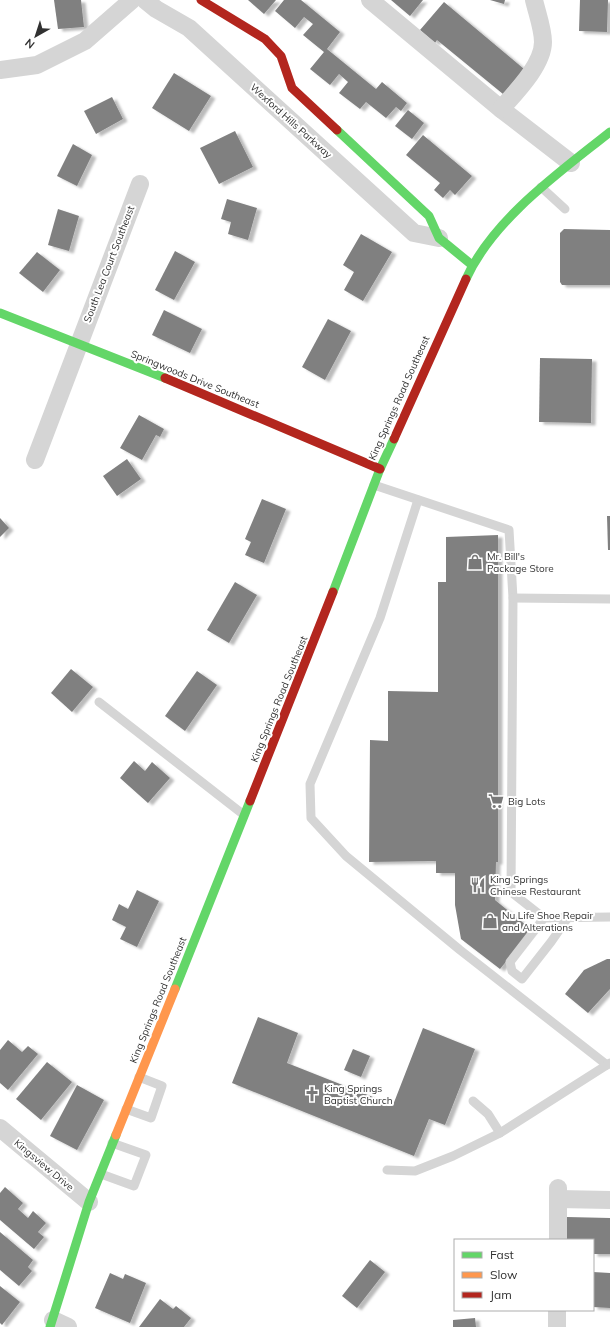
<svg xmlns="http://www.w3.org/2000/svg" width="610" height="1327" viewBox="0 0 610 1327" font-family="Mulish,sans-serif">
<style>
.building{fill:#808080;filter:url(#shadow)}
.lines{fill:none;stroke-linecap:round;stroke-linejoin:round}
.lane{stroke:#d5d5d5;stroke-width:9}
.street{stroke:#d5d5d5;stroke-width:18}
.fast{stroke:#63d668;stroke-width:9}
.slow{stroke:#ff974d;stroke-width:9}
.jam{stroke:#b3261e;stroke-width:9}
.labels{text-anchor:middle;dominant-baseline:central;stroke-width:4;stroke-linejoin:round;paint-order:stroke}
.street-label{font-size:10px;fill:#313131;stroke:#fff}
.poi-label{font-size:10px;fill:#313131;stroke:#fff;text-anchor:start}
</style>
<defs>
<filter id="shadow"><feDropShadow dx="4.5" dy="2.5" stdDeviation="1" flood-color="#0004"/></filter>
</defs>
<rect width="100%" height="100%" fill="#fff"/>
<!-- building -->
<g class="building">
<polygon points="54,0 81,0 84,27 58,29"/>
<polygon points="248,0 276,0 264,14"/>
<polygon points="284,0 301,0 340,32 327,49 376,89 382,82 407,103 401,111 396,107 386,118 366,102 360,109 339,93 348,82 339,74 330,85 310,69 324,52 303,35 313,24 304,17 295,28 275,11"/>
<polygon points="391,0 423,0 410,16"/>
<polygon points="490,0 505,0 504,4"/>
<polygon points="580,0 608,0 607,32 579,31"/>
<polygon points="444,2 524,69 503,94 437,40 435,43 420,30"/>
<polygon points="174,73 211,96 189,131 152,108"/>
<polygon points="112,97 123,119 96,134 84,111"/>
<polygon points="408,110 424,123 412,139 395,126"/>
<polygon points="235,131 253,167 219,184 200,148"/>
<polygon points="423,135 472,176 455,195 450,190 443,198 434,190 440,183 406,155"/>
<polygon points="73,144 92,155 77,186 57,176"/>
<polygon points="227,199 257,208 248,240 228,234 231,222 221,219"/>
<polygon points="58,209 79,216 69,251 48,245"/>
<polygon points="564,229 610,230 610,285 562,285 560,282 560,233"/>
<polygon points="361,234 392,252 363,301 344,290 354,272 343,265"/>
<polygon points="175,251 195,262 174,300 155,290"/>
<polygon points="37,252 60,270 43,292 19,273"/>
<polygon points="164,310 202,329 190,353 152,335"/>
<polygon points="328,319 351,331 325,380 302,367"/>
<polygon points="540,358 592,359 591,423 539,422"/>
<polygon points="139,415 164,429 160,437 156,435 142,460 120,448"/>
<polygon points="127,459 141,479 117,496 103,476"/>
<polygon points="262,499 286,509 264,563 245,555 251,542 245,539"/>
<polygon points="607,516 610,516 610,550 608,550"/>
<polygon points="0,518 9,528 0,537"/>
<polygon points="498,535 498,862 496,862 495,900 532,930 500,969 461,939 455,905 455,873 436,873 436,861 369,862 370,740 388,741 388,691 438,692 438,582 446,582 446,537"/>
<polygon points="235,582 257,595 229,643 207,630"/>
<polygon points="71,669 93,687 72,712 51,693"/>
<polygon points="197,671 217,685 185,731 165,716"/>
<polygon points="134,761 145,771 152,762 170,778 148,803 120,778"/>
<polygon points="137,890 159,901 137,947 120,939 126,927 112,920 119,904 128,909"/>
<polygon points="607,959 610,959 610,989 588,1013 565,994 584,970"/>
<polygon points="258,1017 298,1033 287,1063 393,1105 423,1028 475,1049 445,1125 429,1119 414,1156 232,1083"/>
<polygon points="8,1040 22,1052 28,1046 38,1054 8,1090 0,1083 0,1050"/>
<polygon points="353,1049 370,1056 361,1077 344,1070"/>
<polygon points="47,1062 72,1082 41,1120 16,1099"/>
<polygon points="77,1085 104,1100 77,1150 50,1136"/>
<polygon points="5,1187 23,1203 18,1209 28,1218 33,1211 46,1223 38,1232 44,1237 34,1249 0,1220 0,1193"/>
<polygon points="567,1217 610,1218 610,1254 593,1254 593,1240 567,1240"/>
<polygon points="0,1232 33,1260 28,1267 32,1271 19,1286 0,1270"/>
<polygon points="370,1260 385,1272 357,1308 342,1296"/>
<polygon points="593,1272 610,1273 610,1308 593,1307"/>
<polygon points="110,1273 123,1279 125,1274 146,1283 130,1323 95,1308"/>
<polygon points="0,1286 20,1302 2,1325 0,1323"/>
<polygon points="160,1299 173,1309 176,1306 191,1318 184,1327 139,1327"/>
<polygon points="475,1318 476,1327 453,1327 453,1320"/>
</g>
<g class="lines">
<!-- lane -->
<g class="lane">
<polyline points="541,187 565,209"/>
<polyline points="374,485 509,530 513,598 511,892 544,918 610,917"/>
<polyline points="418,500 380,618 310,784 311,818 346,856 460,950 607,1065"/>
<polyline points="513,598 610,599"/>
<polyline points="99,702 244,815"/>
<polyline points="544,918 510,962 512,971 522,979 551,942 567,919"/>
<polyline points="473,1101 488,1114 500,1133"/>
<polyline points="126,1109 151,1118 162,1086 139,1077"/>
<polyline points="387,1170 415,1171 453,1156 500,1133 610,1063"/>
<polyline points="101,1174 134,1186 146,1155 112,1143"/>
</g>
<!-- street -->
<g class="street">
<polyline points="145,0 156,9 189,28 414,233 439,238"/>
<polyline points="370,0 501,109 571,163"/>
<polyline points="0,70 37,65 85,41 132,0"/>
<path d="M501,109C515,93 543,65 543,42C543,29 537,13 534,0"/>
<polyline points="35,460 140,184"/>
<polyline points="0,1128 89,1202"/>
<polyline points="558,1199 610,1200"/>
<polyline points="558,1240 558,1188"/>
<polyline points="53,1320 68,1327"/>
<polyline points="557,1327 557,1310"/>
</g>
<!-- fast -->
<g class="fast">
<polyline points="337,130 429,216 439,238 472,265"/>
<path d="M466,279C493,219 560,172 610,132"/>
<polyline points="0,313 165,378"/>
<polyline points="333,592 380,469 394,439"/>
<polyline points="175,989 250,801"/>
<polyline points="50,1327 89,1202 116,1135"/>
</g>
<!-- slow -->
<polyline class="slow" points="116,1135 175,989"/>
<!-- jam -->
<g class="jam">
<polyline points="201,0 265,39 281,56 292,88 337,130"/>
<polyline points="165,378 380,469"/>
<polyline points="394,439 466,279"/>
<polyline points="250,801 333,592"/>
</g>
</g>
<!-- icons -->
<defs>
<symbol id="shop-bare" viewBox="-9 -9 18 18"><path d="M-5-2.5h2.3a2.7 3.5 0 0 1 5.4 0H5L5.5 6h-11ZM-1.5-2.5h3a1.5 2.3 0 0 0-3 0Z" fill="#797979" stroke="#fff" stroke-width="2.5" paint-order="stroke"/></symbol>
<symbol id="supermarket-bare" viewBox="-9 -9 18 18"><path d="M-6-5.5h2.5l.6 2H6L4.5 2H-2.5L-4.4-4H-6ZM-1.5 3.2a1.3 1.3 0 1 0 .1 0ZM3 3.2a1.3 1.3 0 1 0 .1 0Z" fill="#797979" stroke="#fff" stroke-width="2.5" paint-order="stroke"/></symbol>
<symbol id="restaurant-bare" viewBox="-9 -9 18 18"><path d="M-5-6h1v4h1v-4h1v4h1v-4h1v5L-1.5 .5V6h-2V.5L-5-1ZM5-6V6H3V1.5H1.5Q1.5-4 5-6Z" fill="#797979" stroke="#fff" stroke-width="2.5" paint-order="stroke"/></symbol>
<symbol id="church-bare" viewBox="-9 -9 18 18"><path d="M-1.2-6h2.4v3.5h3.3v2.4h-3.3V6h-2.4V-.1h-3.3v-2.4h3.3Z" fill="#797979" stroke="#fff" stroke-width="2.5" paint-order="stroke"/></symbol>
</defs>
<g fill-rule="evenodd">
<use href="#shop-bare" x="464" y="551" width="22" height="22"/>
<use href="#supermarket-bare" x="485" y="790" width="22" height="22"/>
<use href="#restaurant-bare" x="467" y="874" width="22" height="22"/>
<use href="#shop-bare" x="479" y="910" width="22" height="22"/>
<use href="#church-bare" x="301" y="1083" width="22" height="22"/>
</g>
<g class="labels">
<!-- street labels -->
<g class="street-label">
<text transform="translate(291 121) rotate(42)">Wexford Hills Parkway</text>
<text transform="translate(109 264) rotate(-69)">South Lea Court Southeast</text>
<text transform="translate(195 379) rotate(22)">Springwoods Drive Southeast</text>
<text transform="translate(399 398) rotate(-66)">King Springs Road Southeast</text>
<text transform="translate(279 699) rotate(-68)">King Springs Road Southeast</text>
<text transform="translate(158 1000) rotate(-68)">King Springs Road Southeast</text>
<text transform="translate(44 1165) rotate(40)">Kingsview Drive</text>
</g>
<!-- poi labels -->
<g class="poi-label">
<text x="487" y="556">Mr. Bill's<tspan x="487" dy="12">Package Store</tspan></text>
<text x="508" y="801">Big Lots</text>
<text x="490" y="879">King Springs<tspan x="490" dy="12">Chinese Restaurant</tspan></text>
<text x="502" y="915">Nu Life Shoe Repair<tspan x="502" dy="12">and Alterations</tspan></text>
<text x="324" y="1088">King Springs<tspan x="324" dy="12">Baptist Church</tspan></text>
</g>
</g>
<!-- legend -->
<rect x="454" y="1239" width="140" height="72" fill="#ffffff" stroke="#adadad"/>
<rect x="462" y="1252" width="20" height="6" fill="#63d668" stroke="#adadad"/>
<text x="490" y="1259" font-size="12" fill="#313131">Fast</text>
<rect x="462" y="1272" width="20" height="6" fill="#ff974d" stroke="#adadad"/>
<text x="490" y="1279" font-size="12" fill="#313131">Slow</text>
<rect x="462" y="1292" width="20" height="6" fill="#b3261e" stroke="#adadad"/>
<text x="490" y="1299" font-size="12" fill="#313131">Jam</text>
<!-- north arrow -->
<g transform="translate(36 36) rotate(219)" stroke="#ffffff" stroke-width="3" paint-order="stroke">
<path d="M0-3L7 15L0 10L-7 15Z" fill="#313131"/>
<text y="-6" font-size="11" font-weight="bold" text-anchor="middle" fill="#313131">N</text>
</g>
</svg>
